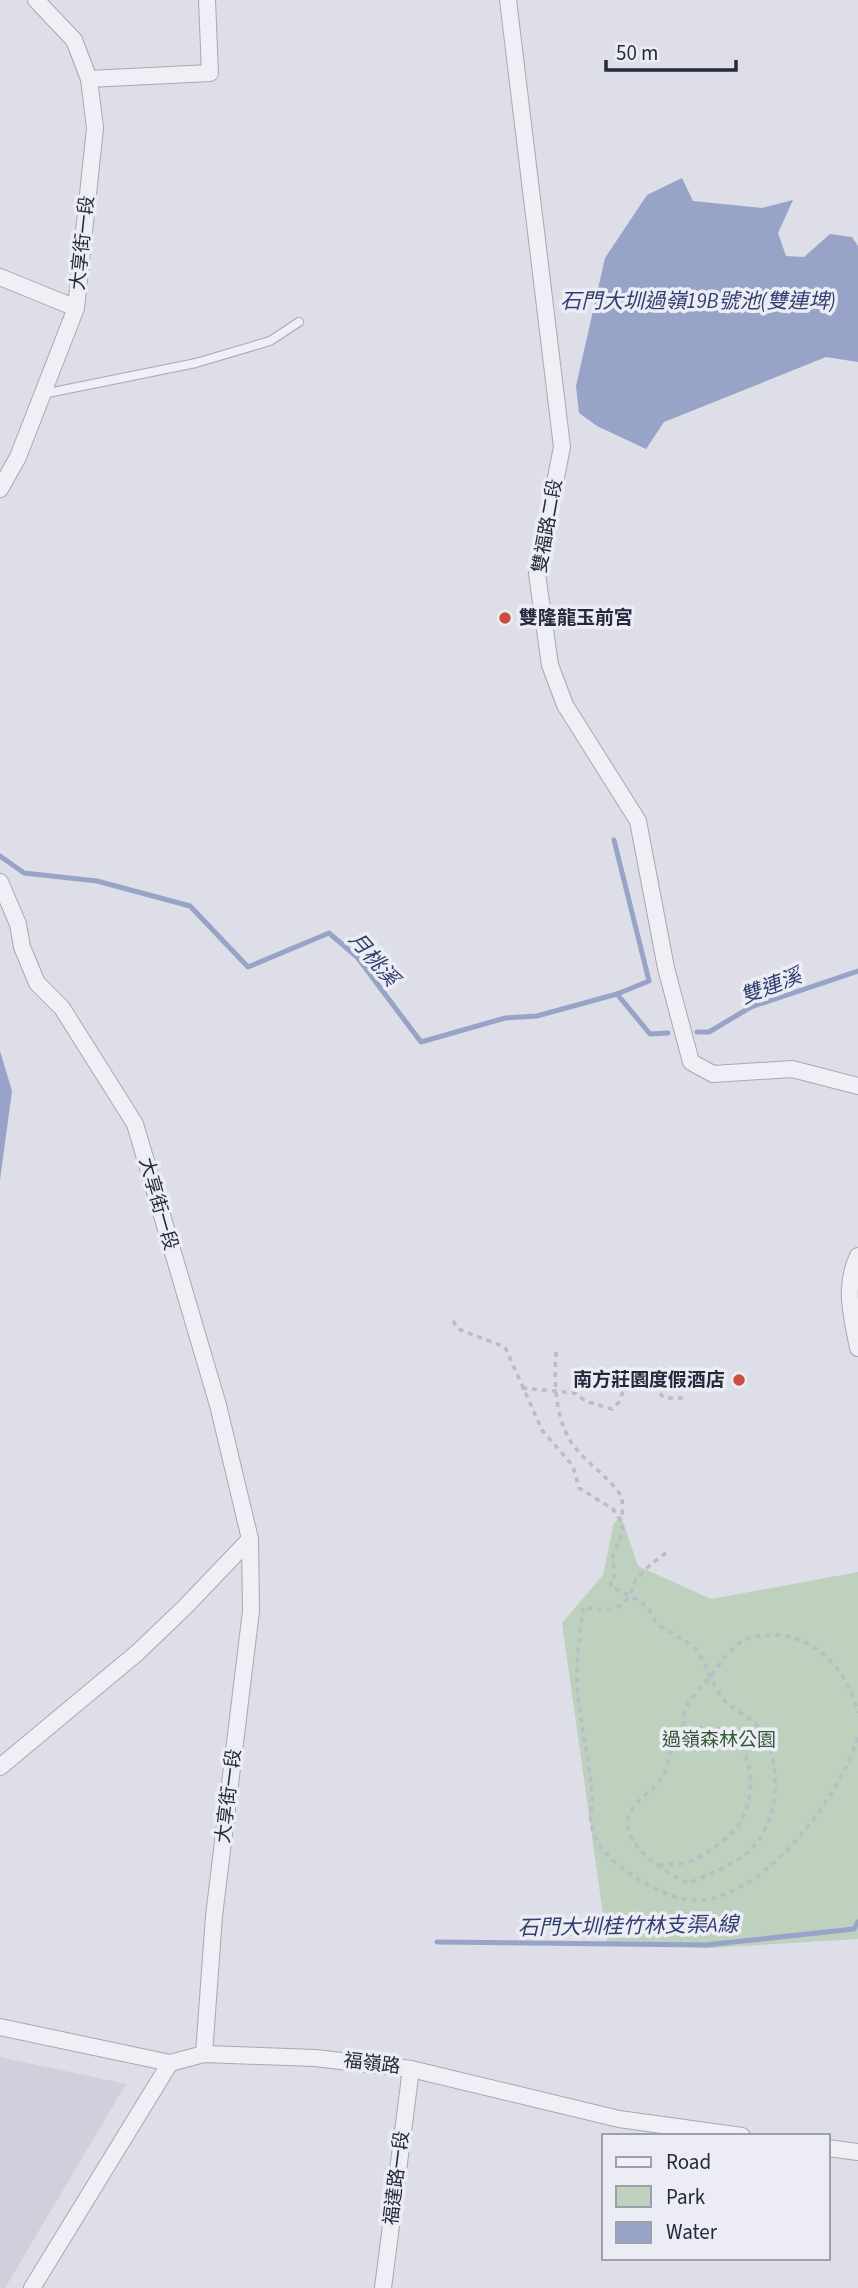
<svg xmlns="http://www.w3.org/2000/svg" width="858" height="2288" viewBox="0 0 858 2288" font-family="'Source Sans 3','Noto Sans TC',sans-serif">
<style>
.built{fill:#cfd0db}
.green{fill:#bed0be}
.water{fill:#97a3c7}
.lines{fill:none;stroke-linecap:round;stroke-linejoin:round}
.stream{stroke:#97a3c7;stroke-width:5}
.service-casing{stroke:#a6a8b4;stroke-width:10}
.minor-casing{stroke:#a6a8b4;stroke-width:18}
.path{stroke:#bbbcc5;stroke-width:3.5;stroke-dasharray:5 5;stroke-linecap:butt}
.service{stroke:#eff0f5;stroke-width:8}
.minor{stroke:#eff0f5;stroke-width:16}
.poi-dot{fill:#cc4e41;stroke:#ecedf4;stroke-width:2.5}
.labels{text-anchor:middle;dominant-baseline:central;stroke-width:7;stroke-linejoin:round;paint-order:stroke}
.street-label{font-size:19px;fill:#26293d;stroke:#ecedf4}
.poi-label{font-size:19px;font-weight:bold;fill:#26293d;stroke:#ecedf4;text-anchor:start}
.park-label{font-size:19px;fill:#345836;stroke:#ecedf4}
.water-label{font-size:21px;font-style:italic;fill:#313e70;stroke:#ecedf4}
</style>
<rect width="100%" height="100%" fill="#dddee7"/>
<!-- built -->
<polygon class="built" points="0,2057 126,2084 5,2288 0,2288"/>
<!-- green -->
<polygon class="green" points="621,1516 638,1566 711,1599 858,1572 858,1939 710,1948 607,1943 562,1623 603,1575 614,1523"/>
<!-- water -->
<g class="water">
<polygon points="682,178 693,201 762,208 793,200 778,233 786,256 804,257 830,234 852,237 858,246 858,362 826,357 664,422 646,449 597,426 579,413 576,386 605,258 647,195"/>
<polygon points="0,1051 12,1091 0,1180"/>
</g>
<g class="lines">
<!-- stream -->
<g class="stream">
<polyline points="0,856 24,873 97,881 190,906 248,967 329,933 357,957 421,1042 505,1018 537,1016 617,994 649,981 614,840"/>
<polyline points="617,994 650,1034 668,1033"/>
<polyline points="697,1032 709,1032 751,1007 858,971"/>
<polyline points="437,1942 705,1945 854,1929 858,1922"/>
</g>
<defs>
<polyline id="service" points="43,394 196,363 270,341 299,322"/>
<g id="minor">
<polyline points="508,0 562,447 537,574 550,665 565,705 638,821 666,968 691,1062 713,1074 792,1069 858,1086"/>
<polyline points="89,79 210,73 207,0"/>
<polyline points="0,277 76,308"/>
<polyline points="0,489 18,457 76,308 95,128 89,79 74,40 36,0"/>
<polyline points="0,882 18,924 22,947 37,983 62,1008 135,1124 218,1405 250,1539 251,1611 214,1916 204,2054"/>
<path d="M858,1256C843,1287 852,1316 858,1348"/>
<polyline points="0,1767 137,1653 185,1607 250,1539"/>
<polyline points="0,2027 170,2063 204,2054 315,2058 411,2069 619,2119 742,2136"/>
<polyline points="828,2148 858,2152"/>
<polyline points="32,2288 170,2063"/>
<polyline points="383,2288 411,2069"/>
</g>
</defs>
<!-- service casing -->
<use href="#service" class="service-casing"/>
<!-- minor casing -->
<use href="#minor" class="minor-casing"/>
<!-- path -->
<g class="path">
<path d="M453,1321L458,1329L505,1347L542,1430L573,1466L579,1488L613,1509L622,1523L623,1532L613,1555L614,1577L611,1578V1587C622,1591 639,1600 648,1608C651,1612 652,1618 656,1622C668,1635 688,1638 699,1654C708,1667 711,1683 721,1696C731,1711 751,1715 761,1730C783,1765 780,1821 750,1850C736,1864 706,1876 689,1883C665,1874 611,1839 633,1808C641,1796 655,1789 663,1777C667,1770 667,1759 671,1752C684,1724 716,1718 736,1741C756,1762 754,1803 738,1826C733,1835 706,1854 696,1859C686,1864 671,1864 659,1865"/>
<path d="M556,1352C554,1382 555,1417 571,1442C582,1460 617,1483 622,1499C623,1505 622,1514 622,1520"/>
<polyline points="522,1388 575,1393 585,1401 612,1409 619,1402 624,1389 638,1381 654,1387 664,1398 684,1398"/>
<path d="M666,1553C655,1561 644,1569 636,1580C633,1584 632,1591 629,1596C618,1614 601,1610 583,1607C581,1628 577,1650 577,1671C576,1712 589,1752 592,1793C593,1814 586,1816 596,1839C605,1858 626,1871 643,1882C661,1892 681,1903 703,1900C768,1893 841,1795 858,1737"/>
<path d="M684,1736C682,1708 686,1704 704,1684C718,1670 725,1651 743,1641C752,1636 760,1636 769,1635C814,1633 849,1671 858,1713"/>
</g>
<!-- service -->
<use href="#service" class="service"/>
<!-- minor -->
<use href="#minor" class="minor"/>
</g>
<!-- markers -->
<g class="poi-dot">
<circle cx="505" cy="618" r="7"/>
<circle cx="739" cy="1380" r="7"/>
</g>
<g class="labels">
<!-- street labels -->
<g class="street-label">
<text transform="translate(83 243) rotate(-84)">大享街一段</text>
<text transform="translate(548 526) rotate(-80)">雙福路二段</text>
<text transform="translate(158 1204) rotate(74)">大享街一段</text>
<text transform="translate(229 1796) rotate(-83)">大享街一段</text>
<text transform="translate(372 2064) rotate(7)">福嶺路</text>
<text transform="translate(397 2178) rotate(-83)">福達路一段</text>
</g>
<!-- poi labels -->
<g class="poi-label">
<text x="519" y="618">雙隆龍玉前宮</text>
<text x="725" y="1380" text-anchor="end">南方莊園度假酒店</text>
</g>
<!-- park labels -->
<g class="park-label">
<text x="719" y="1740">過嶺森林公園</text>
</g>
<!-- water labels -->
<g class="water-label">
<text x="698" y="301">石門大圳過嶺19B號池(雙連埤)</text>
<text transform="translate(374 959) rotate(49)">月桃溪</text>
<text transform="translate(771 986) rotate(-21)">雙連溪</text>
<text transform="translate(628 1926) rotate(-1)">石門大圳桂竹林支渠A線</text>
</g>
</g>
<!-- legend -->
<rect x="602" y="2134" width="228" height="126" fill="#ecedf4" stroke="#9d9fab" stroke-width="2"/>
<rect x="616" y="2157" width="35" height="10" fill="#eff0f5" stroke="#9d9fab" stroke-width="2"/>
<text x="666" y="2169" font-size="21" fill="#26293d">Road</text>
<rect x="616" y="2186" width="35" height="21" fill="#bed0be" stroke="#9d9fab" stroke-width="2"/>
<text x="666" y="2204" font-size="21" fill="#26293d">Park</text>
<rect x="616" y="2222" width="35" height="21" fill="#97a3c7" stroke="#9d9fab" stroke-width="2"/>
<text x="666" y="2239" font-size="21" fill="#26293d">Water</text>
<!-- scale -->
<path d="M606 60v10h130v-10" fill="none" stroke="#26293d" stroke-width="3.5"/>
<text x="616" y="60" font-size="21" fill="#26293d" stroke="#ecedf4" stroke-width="5" paint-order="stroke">50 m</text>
</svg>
